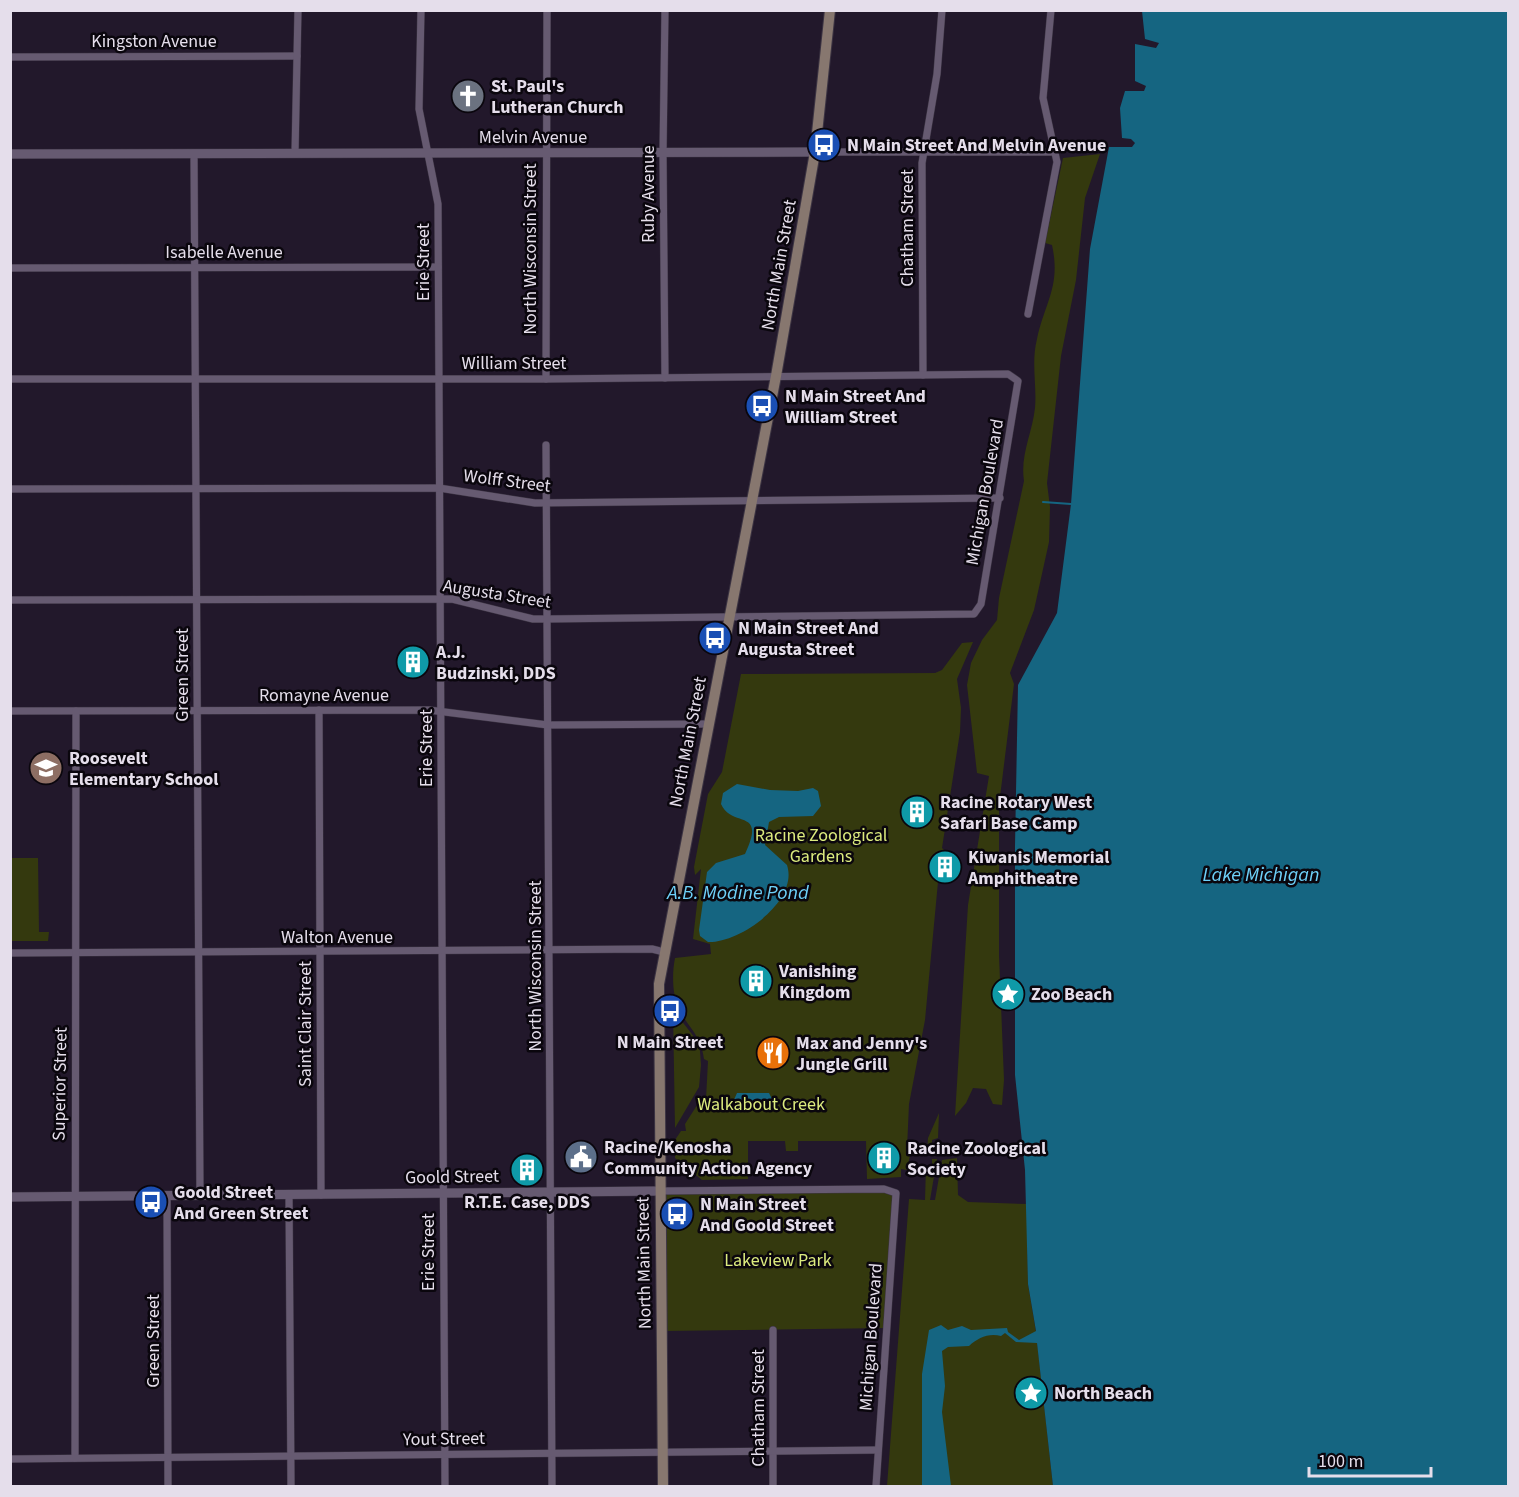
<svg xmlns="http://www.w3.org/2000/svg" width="1519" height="1497" viewBox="0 0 1519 1497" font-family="'Source Sans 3',sans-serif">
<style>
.green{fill:#34390e}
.water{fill:#156581}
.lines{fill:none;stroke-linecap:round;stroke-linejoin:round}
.stream{stroke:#156581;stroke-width:2}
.minor-casing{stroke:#3c3443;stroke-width:8}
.tertiary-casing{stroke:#3c3443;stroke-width:10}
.secondary-casing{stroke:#3c3443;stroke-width:12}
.minor{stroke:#665a71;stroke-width:7}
.tertiary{stroke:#665a71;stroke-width:9}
.secondary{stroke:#87776f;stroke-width:10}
.labels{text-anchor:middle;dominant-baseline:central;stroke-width:5;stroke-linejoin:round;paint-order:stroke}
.street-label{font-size:18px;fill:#e5deeb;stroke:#0a060d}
.poi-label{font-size:18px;font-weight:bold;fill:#e5deeb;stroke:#0a060d;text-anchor:start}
.park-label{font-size:18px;fill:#dceb7e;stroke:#0a060d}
.water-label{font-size:20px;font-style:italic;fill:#6ed1f9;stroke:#0a060d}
</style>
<rect width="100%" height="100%" fill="#22182b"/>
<!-- green -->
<g class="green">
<path d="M1100,154L1085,198L1076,280L1061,356L1047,483L1050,507L1049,542L1034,610L1010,673L1014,684L999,805V955L1004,1080L1002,1105L993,1104L986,1089L973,1088L966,1103L955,1116L968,905L989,776L977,773L967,685L971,663L982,640L997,620L999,598L1024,481C1020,455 1032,434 1035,408C1037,385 1031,363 1037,339C1045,302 1061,286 1052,245L1045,243L1063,158Z"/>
<path d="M973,642L957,679L961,708L960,732L942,848L951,857L949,876L938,882L925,1020L909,1104L907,1149L911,1150L907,1170L901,1169V1177L867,1179L866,1141H798V1151H786L785,1141H748V1179L702,1180L675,1158V1140L681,1131H686L685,1124L701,1099H706L708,1061L704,1059C701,1035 689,1029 679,1009C672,995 672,973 675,958L711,954L710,944L693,939L701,869L695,875L694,867L708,794L722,772L741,674L935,673L942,670L962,643Z"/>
<polygon points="10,858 38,858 39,932 49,932 48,941 11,941"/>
<polygon points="673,1010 695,1038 700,1051 701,1065 699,1087 675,1128"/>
<polygon points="939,1113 938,1138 932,1140 932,1149 936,1149 937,1154 927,1154 928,1138"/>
<polygon points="957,1158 958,1195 968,1202 1027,1204 1028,1284 1036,1332 1053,1486 887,1486 909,1199 925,1200 926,1167 932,1167 932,1159 937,1159 930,1200 935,1200 942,1160"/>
<polygon points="660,1191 894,1191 887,1328 662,1331"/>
</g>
<!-- water -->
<g class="water">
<path d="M1142,11H1508V1486H1053L1037,1343L1016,1342L1005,1333L1001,1336C988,1333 978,1338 969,1346L948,1347L942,1351L945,1386L942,1412L951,1486H922V1374L929,1330L941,1325L948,1330L962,1326L971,1330L1007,1328L1008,1332L1019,1340L1036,1331L1028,1284L1025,1170L1015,1075V846L1018,685L1057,613L1071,504L1090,249L1109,147H1132L1135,143L1131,139L1122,138L1120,108L1125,91H1144L1146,86L1135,81V44L1156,48L1159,43L1145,39Z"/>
<path d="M737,784L770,790L798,791L813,788L818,791L821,806L813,816L779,817L769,822L765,845L787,865C799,901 740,943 708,942L700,936L699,930L707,872L716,863L745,854C767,807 732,829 721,804L723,793Z"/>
<polygon points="737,1093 769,1093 772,1099 770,1107 762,1107 744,1099 738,1104 733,1102"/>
</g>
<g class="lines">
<!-- stream -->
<polyline class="stream" points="1043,502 1071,504"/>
<defs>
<g id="minor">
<polyline points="421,10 419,109 438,204 445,1486"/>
<polyline points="10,57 297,56"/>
<polyline points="815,152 1055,152"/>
<polyline points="295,153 298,10"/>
<polyline points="194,154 200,1195"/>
<polyline points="10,268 438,267"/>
<polyline points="1028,314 1057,162 1043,98 1051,10"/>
<polyline points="923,375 922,163 937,74 942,10"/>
<polyline points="665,378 663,153 665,10"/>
<polyline points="10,379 546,379 1008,374 1018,381 981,604 974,614 547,619 533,619 452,599 10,600"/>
<polyline points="546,379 547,10"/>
<polyline points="546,445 552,1486"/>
<polyline points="10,489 439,488 535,503 1000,498"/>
<polyline points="319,710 321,1195"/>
<polyline points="10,711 429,710 548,725 708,724"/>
<polyline points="10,953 652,949 664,952"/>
<polyline points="660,1191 884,1189 896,1193 876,1486"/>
<polyline points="289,1195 291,1486"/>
<polyline points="167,1196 168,1486"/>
<polyline points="773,1330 773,1486"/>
<polyline points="75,1458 76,711"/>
<polyline points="10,1459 878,1450"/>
</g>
<g id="tertiary">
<polyline points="10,154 815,152"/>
<polyline points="10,1197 660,1191"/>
</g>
<polyline id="secondary" points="663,1486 659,984 776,376 815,152 830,10"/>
</defs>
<!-- minor casing -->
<use href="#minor" class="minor-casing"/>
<!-- tertiary casing -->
<use href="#tertiary" class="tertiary-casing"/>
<!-- secondary casing -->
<use href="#secondary" class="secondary-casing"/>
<!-- minor -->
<use href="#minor" class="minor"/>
<!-- tertiary -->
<use href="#tertiary" class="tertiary"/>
<!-- secondary -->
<use href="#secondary" class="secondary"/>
</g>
<!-- icons -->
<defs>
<symbol id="church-disc" viewBox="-11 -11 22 22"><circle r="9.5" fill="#6b7280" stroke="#0a060d"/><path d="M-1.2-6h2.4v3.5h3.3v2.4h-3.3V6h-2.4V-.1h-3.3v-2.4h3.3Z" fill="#fff"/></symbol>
<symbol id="bus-disc" viewBox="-11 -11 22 22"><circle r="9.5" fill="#1a4fb4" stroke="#0a060d"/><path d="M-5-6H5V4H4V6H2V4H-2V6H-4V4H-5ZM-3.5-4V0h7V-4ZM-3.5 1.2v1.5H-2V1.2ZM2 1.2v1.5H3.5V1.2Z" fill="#fff"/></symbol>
<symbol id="building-disc" viewBox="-11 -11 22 22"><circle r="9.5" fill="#0f9aa8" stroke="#0a060d"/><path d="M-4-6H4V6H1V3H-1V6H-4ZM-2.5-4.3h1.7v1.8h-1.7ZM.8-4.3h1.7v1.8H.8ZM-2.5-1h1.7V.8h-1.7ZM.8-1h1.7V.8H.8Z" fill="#fff"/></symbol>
<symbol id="school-disc" viewBox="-11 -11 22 22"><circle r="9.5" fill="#8d6e63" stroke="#0a060d"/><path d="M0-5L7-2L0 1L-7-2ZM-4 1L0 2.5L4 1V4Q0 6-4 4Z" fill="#fff"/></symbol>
<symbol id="sight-disc" viewBox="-11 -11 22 22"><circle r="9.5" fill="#0f9aa8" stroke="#0a060d"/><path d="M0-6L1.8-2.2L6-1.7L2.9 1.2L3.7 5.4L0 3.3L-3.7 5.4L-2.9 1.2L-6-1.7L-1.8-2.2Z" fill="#fff"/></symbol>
<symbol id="restaurant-disc" viewBox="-11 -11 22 22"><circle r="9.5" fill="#e8710a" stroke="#0a060d"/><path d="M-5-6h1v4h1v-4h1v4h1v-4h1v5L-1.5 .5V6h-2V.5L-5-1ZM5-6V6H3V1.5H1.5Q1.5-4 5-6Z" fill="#fff"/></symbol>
<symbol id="civic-disc" viewBox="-11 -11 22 22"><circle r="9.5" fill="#5c6f8a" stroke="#0a060d"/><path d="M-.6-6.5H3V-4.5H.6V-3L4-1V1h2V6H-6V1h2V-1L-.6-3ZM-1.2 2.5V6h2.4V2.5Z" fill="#fff"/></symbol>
</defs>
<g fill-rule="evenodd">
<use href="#church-disc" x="449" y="77" width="38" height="38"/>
<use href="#bus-disc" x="805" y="126" width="38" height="38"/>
<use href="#bus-disc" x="743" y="387" width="38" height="38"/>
<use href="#bus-disc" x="696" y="619" width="38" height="38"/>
<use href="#building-disc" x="394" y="643" width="38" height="38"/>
<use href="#school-disc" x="27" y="749" width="38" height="38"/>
<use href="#building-disc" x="898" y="793" width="38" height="38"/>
<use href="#building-disc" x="926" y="848" width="38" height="38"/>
<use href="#building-disc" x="737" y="962" width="38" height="38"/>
<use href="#sight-disc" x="989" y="975" width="38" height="38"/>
<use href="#bus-disc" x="651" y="992" width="38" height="38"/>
<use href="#restaurant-disc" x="754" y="1034" width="38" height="38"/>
<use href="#civic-disc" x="562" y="1138" width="38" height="38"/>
<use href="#building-disc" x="865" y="1139" width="38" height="38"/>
<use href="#building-disc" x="508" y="1151" width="38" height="38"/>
<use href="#bus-disc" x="132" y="1183" width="38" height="38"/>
<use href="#bus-disc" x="658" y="1195" width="38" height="38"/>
<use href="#sight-disc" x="1012" y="1374" width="38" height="38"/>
</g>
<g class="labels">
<!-- street labels -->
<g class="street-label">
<text x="154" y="41">Kingston Avenue</text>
<text x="533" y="137">Melvin Avenue</text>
<text transform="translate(648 194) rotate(-90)">Ruby Avenue</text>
<text transform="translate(907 228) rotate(-90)">Chatham Street</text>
<text transform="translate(530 249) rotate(-90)">North Wisconsin Street</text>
<text x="224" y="252">Isabelle Avenue</text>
<text transform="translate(423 262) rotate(-90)">Erie Street</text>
<text transform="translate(779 265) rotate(-80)">North Main Street</text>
<text x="514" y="363">William Street</text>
<text transform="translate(507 481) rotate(7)">Wolff Street</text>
<text transform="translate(985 492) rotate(-80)">Michigan Boulevard</text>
<text transform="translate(497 594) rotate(9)">Augusta Street</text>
<text transform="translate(182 675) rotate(-90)">Green Street</text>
<text x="324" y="695">Romayne Avenue</text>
<text transform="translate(688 742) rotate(-79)">North Main Street</text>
<text transform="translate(426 748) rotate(-90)">Erie Street</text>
<text x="337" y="937">Walton Avenue</text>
<text transform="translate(535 966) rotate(-90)">North Wisconsin Street</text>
<text transform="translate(305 1024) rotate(-90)">Saint Clair Street</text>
<text transform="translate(60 1084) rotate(-89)">Superior Street</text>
<text transform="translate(452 1177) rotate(-1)">Goold Street</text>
<text transform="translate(428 1252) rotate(-90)">Erie Street</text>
<text transform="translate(644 1263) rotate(-91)">North Main Street</text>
<text transform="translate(871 1337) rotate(-86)">Michigan Boulevard</text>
<text transform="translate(153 1341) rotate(-90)">Green Street</text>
<text transform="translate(758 1408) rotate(-90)">Chatham Street</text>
<text transform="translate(444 1439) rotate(-1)">Yout Street</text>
</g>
<!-- poi labels -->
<g class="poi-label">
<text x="491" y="86">St. Paul's<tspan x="491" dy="21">Lutheran Church</tspan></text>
<text x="847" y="145">N Main Street And Melvin Avenue</text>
<text x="785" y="396">N Main Street And<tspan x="785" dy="21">William Street</tspan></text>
<text x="738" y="628">N Main Street And<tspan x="738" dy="21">Augusta Street</tspan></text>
<text x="436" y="652">A.J.<tspan x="436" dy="21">Budzinski, DDS</tspan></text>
<text x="69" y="758">Roosevelt<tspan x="69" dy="21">Elementary School</tspan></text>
<text x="940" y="802">Racine Rotary West<tspan x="940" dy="21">Safari Base Camp</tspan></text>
<text x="968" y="857">Kiwanis Memorial<tspan x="968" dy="21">Amphitheatre</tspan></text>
<text x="779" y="971">Vanishing<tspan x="779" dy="21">Kingdom</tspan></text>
<text x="1031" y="994">Zoo Beach</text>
<text x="670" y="1042" text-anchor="middle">N Main Street</text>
<text x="796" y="1043">Max and Jenny's<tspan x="796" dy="21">Jungle Grill</tspan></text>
<text x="604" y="1147">Racine/Kenosha<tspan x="604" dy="21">Community Action Agency</tspan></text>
<text x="907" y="1148">Racine Zoological<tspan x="907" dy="21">Society</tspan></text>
<text x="174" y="1192">Goold Street<tspan x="174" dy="21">And Green Street</tspan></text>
<text x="527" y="1202" text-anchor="middle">R.T.E. Case, DDS</text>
<text x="700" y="1204">N Main Street<tspan x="700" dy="21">And Goold Street</tspan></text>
<text x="1054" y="1393">North Beach</text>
</g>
<!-- park labels -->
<g class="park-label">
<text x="821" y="835">Racine Zoological<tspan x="821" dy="21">Gardens</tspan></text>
<text x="761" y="1104">Walkabout Creek</text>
<text x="778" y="1260">Lakeview Park</text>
</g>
<!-- water labels -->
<g class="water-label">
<text x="1261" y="875">Lake Michigan</text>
<text x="738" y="893">A.B. Modine Pond</text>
</g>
</g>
<!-- border -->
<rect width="1519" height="1497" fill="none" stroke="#e5deeb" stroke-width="24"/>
<!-- scale -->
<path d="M1309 1467v9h122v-9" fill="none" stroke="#e5deeb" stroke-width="3"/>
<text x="1318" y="1467" font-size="18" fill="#e5deeb" stroke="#0a060d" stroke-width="4.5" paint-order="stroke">100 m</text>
</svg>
